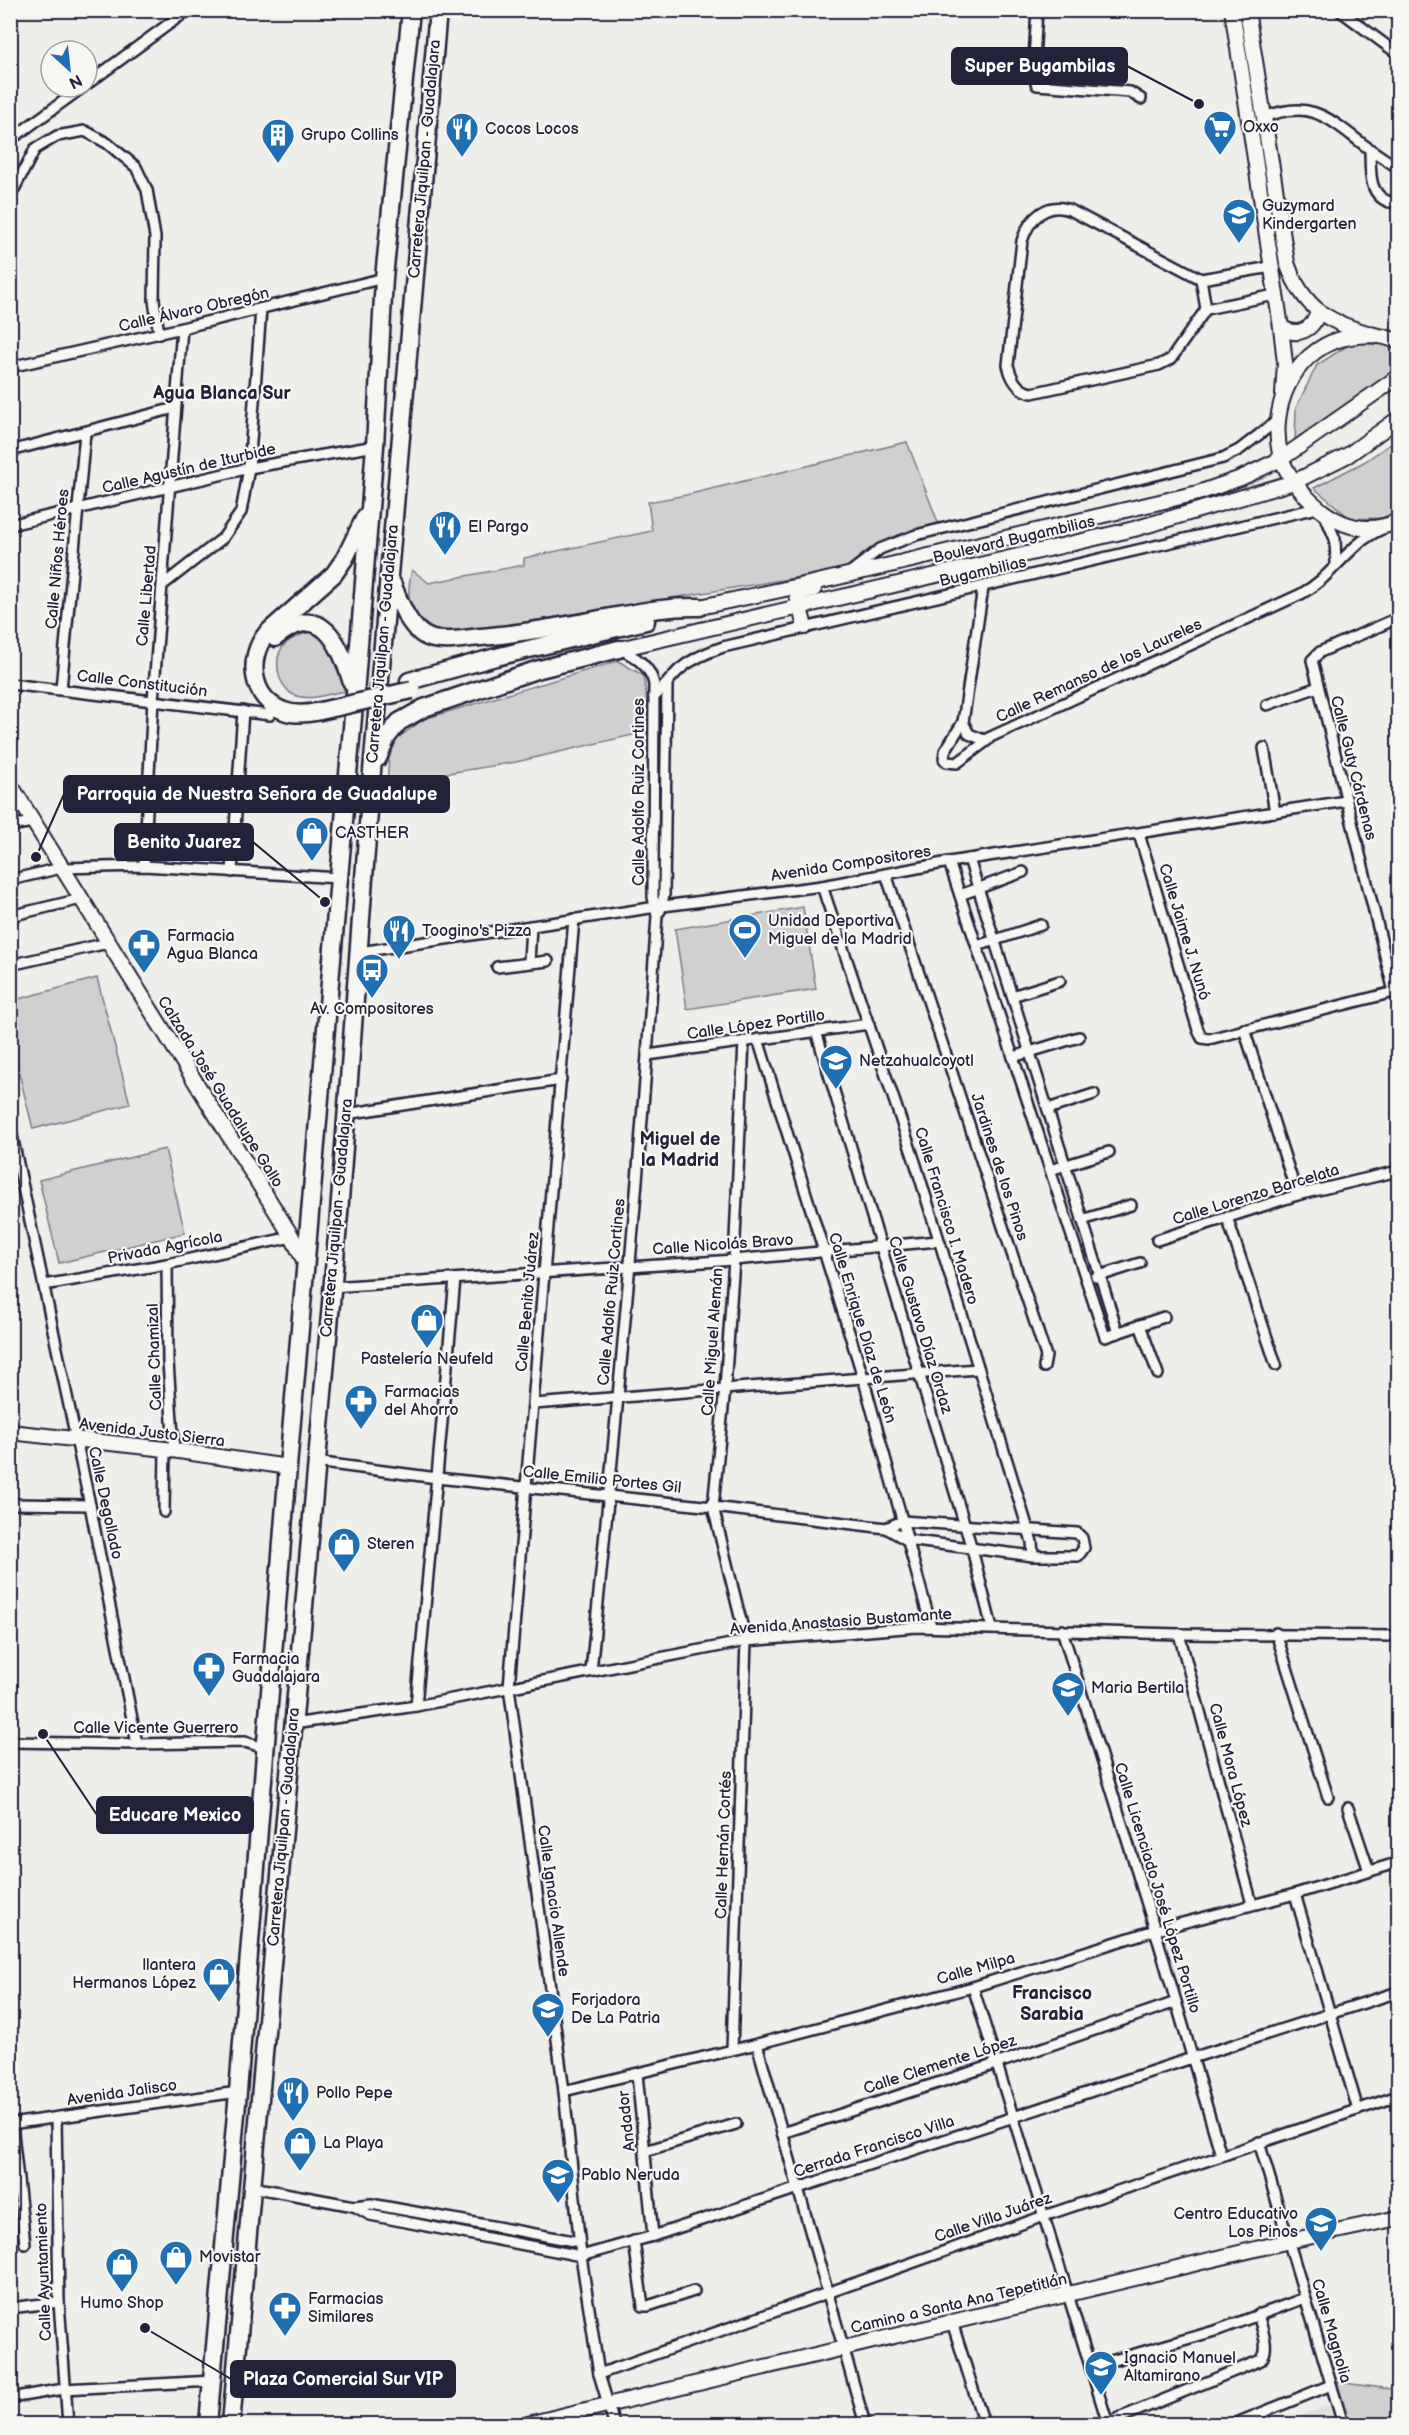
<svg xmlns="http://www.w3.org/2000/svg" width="1409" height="2435" viewBox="0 0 1409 2435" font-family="'Balsamiq Sans',sans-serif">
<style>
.built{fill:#dfdfde}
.green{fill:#d0d0d1;stroke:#797986;stroke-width:1.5}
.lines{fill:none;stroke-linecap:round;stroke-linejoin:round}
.street-casing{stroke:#22223b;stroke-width:14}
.secondary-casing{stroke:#22223b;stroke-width:18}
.highway-casing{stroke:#22223b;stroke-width:21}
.street{stroke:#f6f6f2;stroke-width:9}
.secondary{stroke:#f6f6f2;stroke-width:14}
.highway{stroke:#f6f6f2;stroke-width:16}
.highway-bridge-casing{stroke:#22223b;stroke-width:21;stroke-linecap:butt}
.highway-bridge{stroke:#f6f6f2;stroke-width:16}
.labels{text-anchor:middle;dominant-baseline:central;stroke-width:4.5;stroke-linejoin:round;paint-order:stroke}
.poi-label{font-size:16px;fill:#22223b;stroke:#f6f6f2;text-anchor:start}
.street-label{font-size:16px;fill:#22223b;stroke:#f6f6f2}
.neighbourhood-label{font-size:18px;font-weight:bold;fill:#22223b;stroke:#f6f6f2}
.leader{fill:none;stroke:#22223b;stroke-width:2}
.callout-dot{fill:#22223b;stroke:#f6f6f2;stroke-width:2}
.callout{fill:#22223b;stroke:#22223b;stroke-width:2}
.callout-label{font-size:18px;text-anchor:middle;font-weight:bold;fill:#fff}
</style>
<rect width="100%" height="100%" fill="#eeeeeb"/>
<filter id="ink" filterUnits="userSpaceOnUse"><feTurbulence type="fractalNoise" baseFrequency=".0167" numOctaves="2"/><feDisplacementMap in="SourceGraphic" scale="12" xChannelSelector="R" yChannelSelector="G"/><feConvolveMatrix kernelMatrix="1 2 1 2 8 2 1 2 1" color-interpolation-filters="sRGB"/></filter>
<g filter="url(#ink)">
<!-- built -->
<polygon class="built" points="1328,2405 1335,2424 1283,2424"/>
<!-- green -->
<g class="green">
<polygon points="1350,344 1394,344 1398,347 1398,371 1295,443 1296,408 1317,365"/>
<polygon points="1398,439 1398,511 1386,518 1351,519 1314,488 1364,462"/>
<path d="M907,442L939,525L882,543L842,570L447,635C412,621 403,607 412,570L429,583L524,565V558L652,531L648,502L686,495Z"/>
<path d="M317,629L331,638L352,691C333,690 312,704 292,694C287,691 280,681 279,675C272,644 291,638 317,629Z"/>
<polygon points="618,661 644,676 650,731 516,762 387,783 390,744 424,719"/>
<polygon points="803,907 816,989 687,1009 675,929"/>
<polygon points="97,978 130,1104 33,1129 11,1041 11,1001"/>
<polygon points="165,1149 185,1233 59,1263 39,1180"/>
<polygon points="1336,2382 1398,2390 1398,2424 1349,2424"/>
</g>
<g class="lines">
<defs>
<g id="street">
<polyline points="1037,10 1033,76 1037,85 1130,92 1141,99"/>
<polyline points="1339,10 1398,54"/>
<polyline points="87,84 188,10"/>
<path d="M1263,118C1309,98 1329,118 1364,145C1375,153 1387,160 1398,168"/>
<polyline points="10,140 83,87"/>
<path d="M1370,150C1371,169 1367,194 1389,202L1398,201"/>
<polyline points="10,197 35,149 57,136 85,131 107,143 136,167 147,190 155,237 154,300 159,334"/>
<path d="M1271,267L1201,279L1072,211C1048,200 1029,218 1022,241L1008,365C1011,378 1018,391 1032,393L1159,365L1171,359L1206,309L1275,295"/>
<polyline points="1201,279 1206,309"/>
<polyline points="10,367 182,328 384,278"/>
<polyline points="10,451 175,408"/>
<polyline points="1325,515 1335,539 1336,563"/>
<polyline points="10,525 249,468 375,446"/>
<polyline points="848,574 880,549 916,535 1223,458 1239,450 1278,420"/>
<polyline points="164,584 223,538 241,512 249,468 261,309"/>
<path d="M983,588L963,722L969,734L984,740L1301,594C1333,577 1346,546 1380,530"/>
<polyline points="10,684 270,715"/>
<polyline points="61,689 85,433"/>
<path d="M654,697C664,688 670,678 680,669C693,658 708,652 723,647L1317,508"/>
<polyline points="1267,705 1318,687"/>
<polyline points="963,722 945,751 944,759 947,762 957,763 988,740"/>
<polyline points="1264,748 1275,812"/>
<polyline points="10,826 33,822"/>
<polyline points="1139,834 1198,1030 1202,1038 1209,1039 1398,991"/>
<polyline points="969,859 1118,1333"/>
<polyline points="949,862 1105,1337 1164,1317"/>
<polyline points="144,866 153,700 182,328"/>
<polyline points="232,872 243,711"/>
<polyline points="886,874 1046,1356 1044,1367"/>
<polyline points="10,880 61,868 144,866 339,878"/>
<polyline points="822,886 916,1165 1032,1542 1033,1556"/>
<polyline points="960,895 1023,872"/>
<polyline points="660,911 664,895 667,686"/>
<polyline points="10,916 81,899"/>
<polyline points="574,919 509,1687 564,2091 581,2256 599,2374 614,2424"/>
<polyline points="977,946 1041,925"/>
<polyline points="360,952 663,906 822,886 949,862 1346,801"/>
<polyline points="529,962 531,926"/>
<polyline points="10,965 108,943"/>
<polyline points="497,967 548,961"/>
<polyline points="1394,992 1312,660 1320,652 1398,618"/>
<polyline points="1012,996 1060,981"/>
<polyline points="1244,1029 1297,1195"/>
<polyline points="816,1031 972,1549 992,1628"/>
<polyline points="758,1039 863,1377 931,1626"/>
<polyline points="648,1055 869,1024"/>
<polyline points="1013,1057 1079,1037"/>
<polyline points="1048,1109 1094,1094"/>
<polyline points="346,1114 561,1080"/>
<polyline points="10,1126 90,1505 137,1744"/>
<polyline points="1050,1170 1109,1152"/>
<polyline points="1227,1217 1276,1365"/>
<polyline points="1082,1220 1131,1205"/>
<polyline points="1157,1240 1297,1195 1398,1171"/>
<polyline points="167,1264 168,1362 174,1450"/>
<polyline points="1096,1277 1140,1263"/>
<polyline points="44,1285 167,1264 292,1237"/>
<polyline points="331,1287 734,1260 938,1241"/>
<polyline points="1140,1325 1158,1374"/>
<polyline points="534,1404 977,1369"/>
<polyline points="315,1462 437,1478 713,1507 886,1528 907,1540 1033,1556 1078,1556 1084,1548 1082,1538 1077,1533 902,1521 886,1528"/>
<polyline points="10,1504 90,1505"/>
<polyline points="164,1512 165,1449"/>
<polyline points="1062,1630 1155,1930 1221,2155"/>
<polyline points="1276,1633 1328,1797"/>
<polyline points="1179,1634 1252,1904"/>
<path d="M591,1671C617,1420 640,1168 657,916L653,897L654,684C650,666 636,657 620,649"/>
<polyline points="416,1706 455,1279"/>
<polyline points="293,1724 416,1706 746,1641 917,1627 1179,1634 1398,1636"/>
<polyline points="10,1742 137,1744 245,1742 265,1748"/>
<polyline points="1348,1808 1369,1871"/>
<polyline points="1295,1894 1358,2110"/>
<polyline points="973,1987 1108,2424"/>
<polyline points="757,2044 865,2424"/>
<polyline points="732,2050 746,1641 713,1507 725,1388 734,1260 744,1041"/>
<polyline points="637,2074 653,2236"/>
<polyline points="564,2091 757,2044 973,1987 1155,1930 1295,1894 1393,1864"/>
<polyline points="56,2118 59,2302 68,2424"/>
<polyline points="10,2124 238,2092"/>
<polyline points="12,2124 25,2244"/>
<polyline points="782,2133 981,2069 1176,2002"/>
<polyline points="1259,2142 1343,2424"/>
<polyline points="645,2151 736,2124"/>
<polyline points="252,2187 354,2206 371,2204 579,2242"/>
<polyline points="354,2206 370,2215 581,2256 653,2236 1192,2058 1398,1992"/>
<polyline points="634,2241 643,2306 648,2306 694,2291"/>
<polyline points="10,2308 59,2302"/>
<polyline points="952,2322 984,2424"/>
<polyline points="1090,2367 1218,2330 1305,2298"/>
<polyline points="599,2374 1044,2216 1398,2096"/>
<polyline points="10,2398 64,2389 213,2381"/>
<path d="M1107,2423L1261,2360C1271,2349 1261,2327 1258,2314"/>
<polyline points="1234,2424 1331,2385"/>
</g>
<g id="secondary">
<polyline points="1232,10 1281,327 1285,363 1283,394"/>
<path d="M1247,10L1287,263C1304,311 1331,324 1378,336"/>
<path d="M1281,327C1297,338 1314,330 1318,311"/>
<path d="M1398,342C1382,333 1359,334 1341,339C1292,353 1268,410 1281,457C1284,469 1294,482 1302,492C1328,521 1360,539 1398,521"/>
<polyline points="700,607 813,583 1198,493 1241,478 1281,459 1398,377"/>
<polyline points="805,627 797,597 802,592 814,589"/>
<polyline points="619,649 1134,529 1294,482 1348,455 1398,419"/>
<polyline points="10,784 292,1237 306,1264"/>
<polyline points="10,1432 165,1449 288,1467"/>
<polyline points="528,2424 1289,2241 1398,2218"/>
</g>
<g id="highway">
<path d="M392,583C399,601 410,632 430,638C445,643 466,638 481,637C519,634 557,627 595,620C631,614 663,606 700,607"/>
<path d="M275,638C321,599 340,643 352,683"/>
<polyline points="409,681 496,657 646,621"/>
<path d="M316,712C305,714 294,715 284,711C251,699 246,658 267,633L334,574L345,558L365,517"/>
<polyline points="378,758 387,737 399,722 424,708 536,670 619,649"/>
<polyline points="208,2424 238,2092 288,1467 356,682 375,446 384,278 411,10"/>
<polyline points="231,2424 339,1214 372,771 438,10"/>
</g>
</defs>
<!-- street casing -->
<use href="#street" class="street-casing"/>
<!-- secondary casing -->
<use href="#secondary" class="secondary-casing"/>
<!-- highway casing -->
<use href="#highway" class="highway-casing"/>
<!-- street -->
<use href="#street" class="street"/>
<!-- secondary -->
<use href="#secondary" class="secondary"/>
<!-- highway -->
<use href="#highway" class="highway"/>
<defs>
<polyline id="highway-bridge" points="316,712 412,690"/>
</defs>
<!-- highway-bridge casing -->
<use href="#highway-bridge" class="highway-bridge-casing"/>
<!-- highway-bridge -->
<use href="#highway-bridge" class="highway-bridge"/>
</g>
</g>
<!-- icons -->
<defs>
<symbol id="supermarket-pin" viewBox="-11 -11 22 30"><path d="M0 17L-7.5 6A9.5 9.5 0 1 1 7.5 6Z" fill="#1f6fb2" stroke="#f6f6f2"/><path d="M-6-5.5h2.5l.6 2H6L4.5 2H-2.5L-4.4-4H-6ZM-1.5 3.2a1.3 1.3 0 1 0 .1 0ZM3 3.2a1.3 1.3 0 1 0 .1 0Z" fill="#fff"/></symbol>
<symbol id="restaurant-pin" viewBox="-11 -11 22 30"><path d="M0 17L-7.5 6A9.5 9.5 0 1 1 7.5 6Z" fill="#1f6fb2" stroke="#f6f6f2"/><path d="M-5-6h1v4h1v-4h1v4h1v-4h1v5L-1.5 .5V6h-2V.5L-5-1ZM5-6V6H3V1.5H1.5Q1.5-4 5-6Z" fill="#fff"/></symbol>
<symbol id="building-pin" viewBox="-11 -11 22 30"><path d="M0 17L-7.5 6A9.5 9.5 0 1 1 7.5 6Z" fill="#1f6fb2" stroke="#f6f6f2"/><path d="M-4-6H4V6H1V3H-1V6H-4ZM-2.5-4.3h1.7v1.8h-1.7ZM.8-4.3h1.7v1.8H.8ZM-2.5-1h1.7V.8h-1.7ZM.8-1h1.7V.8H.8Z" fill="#fff"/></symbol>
<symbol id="school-pin" viewBox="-11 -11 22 30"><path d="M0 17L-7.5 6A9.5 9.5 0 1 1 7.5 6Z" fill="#1f6fb2" stroke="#f6f6f2"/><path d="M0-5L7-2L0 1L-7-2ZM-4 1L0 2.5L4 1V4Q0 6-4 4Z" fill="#fff"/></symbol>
<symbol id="shop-pin" viewBox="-11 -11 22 30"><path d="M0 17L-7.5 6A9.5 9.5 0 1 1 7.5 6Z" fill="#1f6fb2" stroke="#f6f6f2"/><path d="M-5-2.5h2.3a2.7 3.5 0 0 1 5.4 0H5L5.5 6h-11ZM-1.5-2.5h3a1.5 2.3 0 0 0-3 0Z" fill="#fff"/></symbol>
<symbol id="stadium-pin" viewBox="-11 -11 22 30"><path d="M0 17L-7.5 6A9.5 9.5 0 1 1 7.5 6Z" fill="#1f6fb2" stroke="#f6f6f2"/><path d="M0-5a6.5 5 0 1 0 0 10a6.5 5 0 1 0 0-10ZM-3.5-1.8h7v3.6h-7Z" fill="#fff"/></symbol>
<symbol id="pharmacy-pin" viewBox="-11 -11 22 30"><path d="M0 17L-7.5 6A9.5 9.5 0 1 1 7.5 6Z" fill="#1f6fb2" stroke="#f6f6f2"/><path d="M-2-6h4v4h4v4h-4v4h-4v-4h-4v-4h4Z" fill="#fff"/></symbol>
<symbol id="bus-pin" viewBox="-11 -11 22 30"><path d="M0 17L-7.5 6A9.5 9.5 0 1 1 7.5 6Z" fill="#1f6fb2" stroke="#f6f6f2"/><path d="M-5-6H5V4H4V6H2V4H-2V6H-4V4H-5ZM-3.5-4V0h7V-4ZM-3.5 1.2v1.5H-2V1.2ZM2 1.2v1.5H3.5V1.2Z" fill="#fff"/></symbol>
</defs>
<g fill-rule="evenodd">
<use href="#supermarket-pin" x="1201" y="108" width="38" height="52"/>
<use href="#restaurant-pin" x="443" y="110" width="38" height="52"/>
<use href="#building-pin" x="259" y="116" width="38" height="52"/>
<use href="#school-pin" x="1220" y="196" width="38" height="52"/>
<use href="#restaurant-pin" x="426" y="508" width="38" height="52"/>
<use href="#shop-pin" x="293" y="814" width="38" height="52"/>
<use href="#stadium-pin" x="726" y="911" width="38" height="52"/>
<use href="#restaurant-pin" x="380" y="912" width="38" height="52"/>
<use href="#pharmacy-pin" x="125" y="926" width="38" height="52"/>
<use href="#bus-pin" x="353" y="951" width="38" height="52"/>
<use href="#school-pin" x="817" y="1042" width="38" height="52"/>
<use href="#shop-pin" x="408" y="1301" width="38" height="52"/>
<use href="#pharmacy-pin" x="342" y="1382" width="38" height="52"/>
<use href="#shop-pin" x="325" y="1525" width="38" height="52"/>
<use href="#pharmacy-pin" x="190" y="1649" width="38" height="52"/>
<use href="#school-pin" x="1049" y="1669" width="38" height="52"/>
<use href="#shop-pin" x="200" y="1955" width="38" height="52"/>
<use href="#school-pin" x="529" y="1990" width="38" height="52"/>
<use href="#restaurant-pin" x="274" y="2074" width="38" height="52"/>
<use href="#shop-pin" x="281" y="2124" width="38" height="52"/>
<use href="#school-pin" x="539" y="2156" width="38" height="52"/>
<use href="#school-pin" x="1302" y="2204" width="38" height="52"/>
<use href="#shop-pin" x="157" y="2238" width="38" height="52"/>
<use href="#shop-pin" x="103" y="2245" width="38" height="52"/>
<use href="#pharmacy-pin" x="266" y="2289" width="38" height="52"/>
<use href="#school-pin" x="1082" y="2348" width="38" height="52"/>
</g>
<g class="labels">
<!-- poi labels -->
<g class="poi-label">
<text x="1243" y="127">Oxxo</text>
<text x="485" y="129">Cocos Locos</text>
<text x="301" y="135">Grupo Collins</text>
<text x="1262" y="206">Guzymard<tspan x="1262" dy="18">Kindergarten</tspan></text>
<text x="468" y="527">El Pargo</text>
<text x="335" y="833">CASTHER</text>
<text x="768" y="921">Unidad Deportiva<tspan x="768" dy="18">Miguel de la Madrid</tspan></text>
<text x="422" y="931">Toogino's Pizza</text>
<text x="167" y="936">Farmacia<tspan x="167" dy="18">Agua Blanca</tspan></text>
<text x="372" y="1009" text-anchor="middle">Av. Compositores</text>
<text x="859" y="1061">Netzahualcoyotl</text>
<text x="427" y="1359" text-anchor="middle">Pastelería Neufeld</text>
<text x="384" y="1392">Farmacias<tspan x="384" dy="18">del Ahorro</tspan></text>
<text x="367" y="1544">Steren</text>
<text x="232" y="1659">Farmacia<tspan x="232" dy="18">Guadalajara</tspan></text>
<text x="1091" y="1688">Maria Bertila</text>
<text x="196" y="1965" text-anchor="end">llantera<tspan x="196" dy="18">Hermanos López</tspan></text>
<text x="571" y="2000">Forjadora<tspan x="571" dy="18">De La Patria</tspan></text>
<text x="316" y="2093">Pollo Pepe</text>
<text x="323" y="2143">La Playa</text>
<text x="581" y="2175">Pablo Neruda</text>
<text x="1298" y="2214" text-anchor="end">Centro Educativo<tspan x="1298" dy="18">Los Pinos</tspan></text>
<text x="199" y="2257">Movistar</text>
<text x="308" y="2299">Farmacias<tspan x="308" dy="18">Similares</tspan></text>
<text x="122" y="2303" text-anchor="middle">Humo Shop</text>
<text x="1124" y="2358">Ignacio Manuel<tspan x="1124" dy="18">Altamirano</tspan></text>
</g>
<!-- street labels -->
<g class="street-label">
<text transform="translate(425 159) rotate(-85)">Carretera Jiquilpan - Guadalajara</text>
<text transform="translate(194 310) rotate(-13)">Calle Álvaro Obregón</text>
<text transform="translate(189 469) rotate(-13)">Calle Agustín de Iturbide</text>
<text transform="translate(1014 540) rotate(-13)">Boulevard Bugambilias</text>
<text transform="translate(58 559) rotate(-85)">Calle Niños Héroes</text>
<text transform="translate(983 572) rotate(-13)">Bugambilias</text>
<text transform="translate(147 596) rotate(-85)">Calle Libertad</text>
<text transform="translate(383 644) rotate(-85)">Carretera Jiquilpan - Guadalajara</text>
<text transform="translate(1099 671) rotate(-25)">Calle Remanso de los Laureles</text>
<text transform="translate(142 684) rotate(7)">Calle Constitución</text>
<text transform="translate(1353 768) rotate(76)">Calle Guty Cárdenas</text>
<text transform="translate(639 792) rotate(-90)">Calle Adolfo Ruiz Cortines</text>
<text transform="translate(851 864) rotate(-9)">Avenida Compositores</text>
<text transform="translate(1184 932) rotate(73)">Calle Jaime J. Nunó</text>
<text transform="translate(756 1025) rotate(-8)">Calle López Portillo</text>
<text transform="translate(220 1092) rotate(58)">Calzada José Guadalupe Gallo</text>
<text transform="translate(999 1167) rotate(72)">Jardines de los Pinos</text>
<text transform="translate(1256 1195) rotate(-17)">Calle Lorenzo Barcelata</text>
<text transform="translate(946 1216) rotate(73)">Calle Francisco I. Madero</text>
<text transform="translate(337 1218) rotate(-85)">Carretera Jiquilpan - Guadalajara</text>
<text transform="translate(723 1245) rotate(-4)">Calle Nicolás Bravo</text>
<text transform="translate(165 1248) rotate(-11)">Privada Agrícola</text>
<text transform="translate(612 1292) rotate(-85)">Calle Adolfo Ruiz Cortines</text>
<text transform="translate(528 1302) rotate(-85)">Calle Benito Juárez</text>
<text transform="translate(920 1325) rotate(73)">Calle Gustavo Díaz Ordaz</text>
<text transform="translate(862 1328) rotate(73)">Calle Enrique Díaz de León</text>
<text transform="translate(713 1342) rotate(-86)">Calle Miguel Alemán</text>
<text transform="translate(155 1357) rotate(-92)">Calle Chamizal</text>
<text transform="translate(152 1433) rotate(7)">Avenida Justo Sierra</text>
<text transform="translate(602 1480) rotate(6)">Calle Emilio Portes Gil</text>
<text transform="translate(105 1503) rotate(78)">Calle Degollado</text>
<text transform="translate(841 1622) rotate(-4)">Avenida Anastasio Bustamante</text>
<text x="156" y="1728">Calle Vicente Guerrero</text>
<text transform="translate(1230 1765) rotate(75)">Calle Mora López</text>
<text transform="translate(284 1827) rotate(-85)">Carretera Jiquilpan - Guadalajara</text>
<text transform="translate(724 1845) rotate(-88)">Calle Hernán Cortés</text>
<text transform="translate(1157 1888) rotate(73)">Calle Licenciado José López Portillo</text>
<text transform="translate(553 1901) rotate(82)">Calle Ignacio Allende</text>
<text transform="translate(976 1969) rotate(-16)">Calle Milpa</text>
<text transform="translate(940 2065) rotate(-18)">Calle Clemente López</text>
<text transform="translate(122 2093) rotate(-8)">Avenida Jalisco</text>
<text transform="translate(627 2121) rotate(-96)">Andador</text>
<text transform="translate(874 2147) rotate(-18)">Cerrada Francisco Villa</text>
<text transform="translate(993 2218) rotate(-19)">Calle Villa Juárez</text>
<text transform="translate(44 2272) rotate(-92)">Calle Ayuntamiento</text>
<text transform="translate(959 2304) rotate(-13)">Camino a Santa Ana Tepetitlán</text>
<text transform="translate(1331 2331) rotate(74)">Calle Magnolia</text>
</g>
<!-- neighbourhood labels -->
<g class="neighbourhood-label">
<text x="222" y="393">Agua Blanca Sur</text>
<text x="680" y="1139">Miguel de<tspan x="680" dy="21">la Madrid</tspan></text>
<text x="1052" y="1993">Francisco<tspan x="1052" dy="21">Sarabia</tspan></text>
</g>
</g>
<!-- callouts -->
<path class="leader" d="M1199 104L1127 66M36 857L64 794M325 902L253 842M43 1734L97 1815M145 2328L231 2379"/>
<g class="callout-dot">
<circle cx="1199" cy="104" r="6"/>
<circle cx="36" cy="857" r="6"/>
<circle cx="325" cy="902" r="6"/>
<circle cx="43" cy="1734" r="6"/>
<circle cx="145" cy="2328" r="6"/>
</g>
<g class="callout">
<rect x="952" y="48" width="175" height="36" rx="6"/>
<rect x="64" y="776" width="385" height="36" rx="6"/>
<rect x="115" y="824" width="138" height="36" rx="6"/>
<rect x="97" y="1797" width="156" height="36" rx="6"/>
<rect x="231" y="2361" width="224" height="36" rx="6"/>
</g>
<g class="callout-label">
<text x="1040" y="72">Super Bugambilas</text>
<text x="257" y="800">Parroquia de Nuestra Señora de Guadalupe</text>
<text x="184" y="848">Benito Juarez</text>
<text x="175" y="1821">Educare Mexico</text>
<text x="343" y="2385">Plaza Comercial Sur VIP</text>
</g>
<!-- margin -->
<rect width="1409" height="2435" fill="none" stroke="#f6f6f2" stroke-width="36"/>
<rect x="18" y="18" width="1373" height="2399" fill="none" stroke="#22223b" stroke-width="2" filter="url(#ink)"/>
<!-- north arrow -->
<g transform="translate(69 69) rotate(153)"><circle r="28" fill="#f6f6f2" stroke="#a1a1a9" stroke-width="1.5"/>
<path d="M0-4.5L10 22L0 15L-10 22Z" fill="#1f6fb2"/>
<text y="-9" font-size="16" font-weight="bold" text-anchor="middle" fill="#22223b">N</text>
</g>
</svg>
